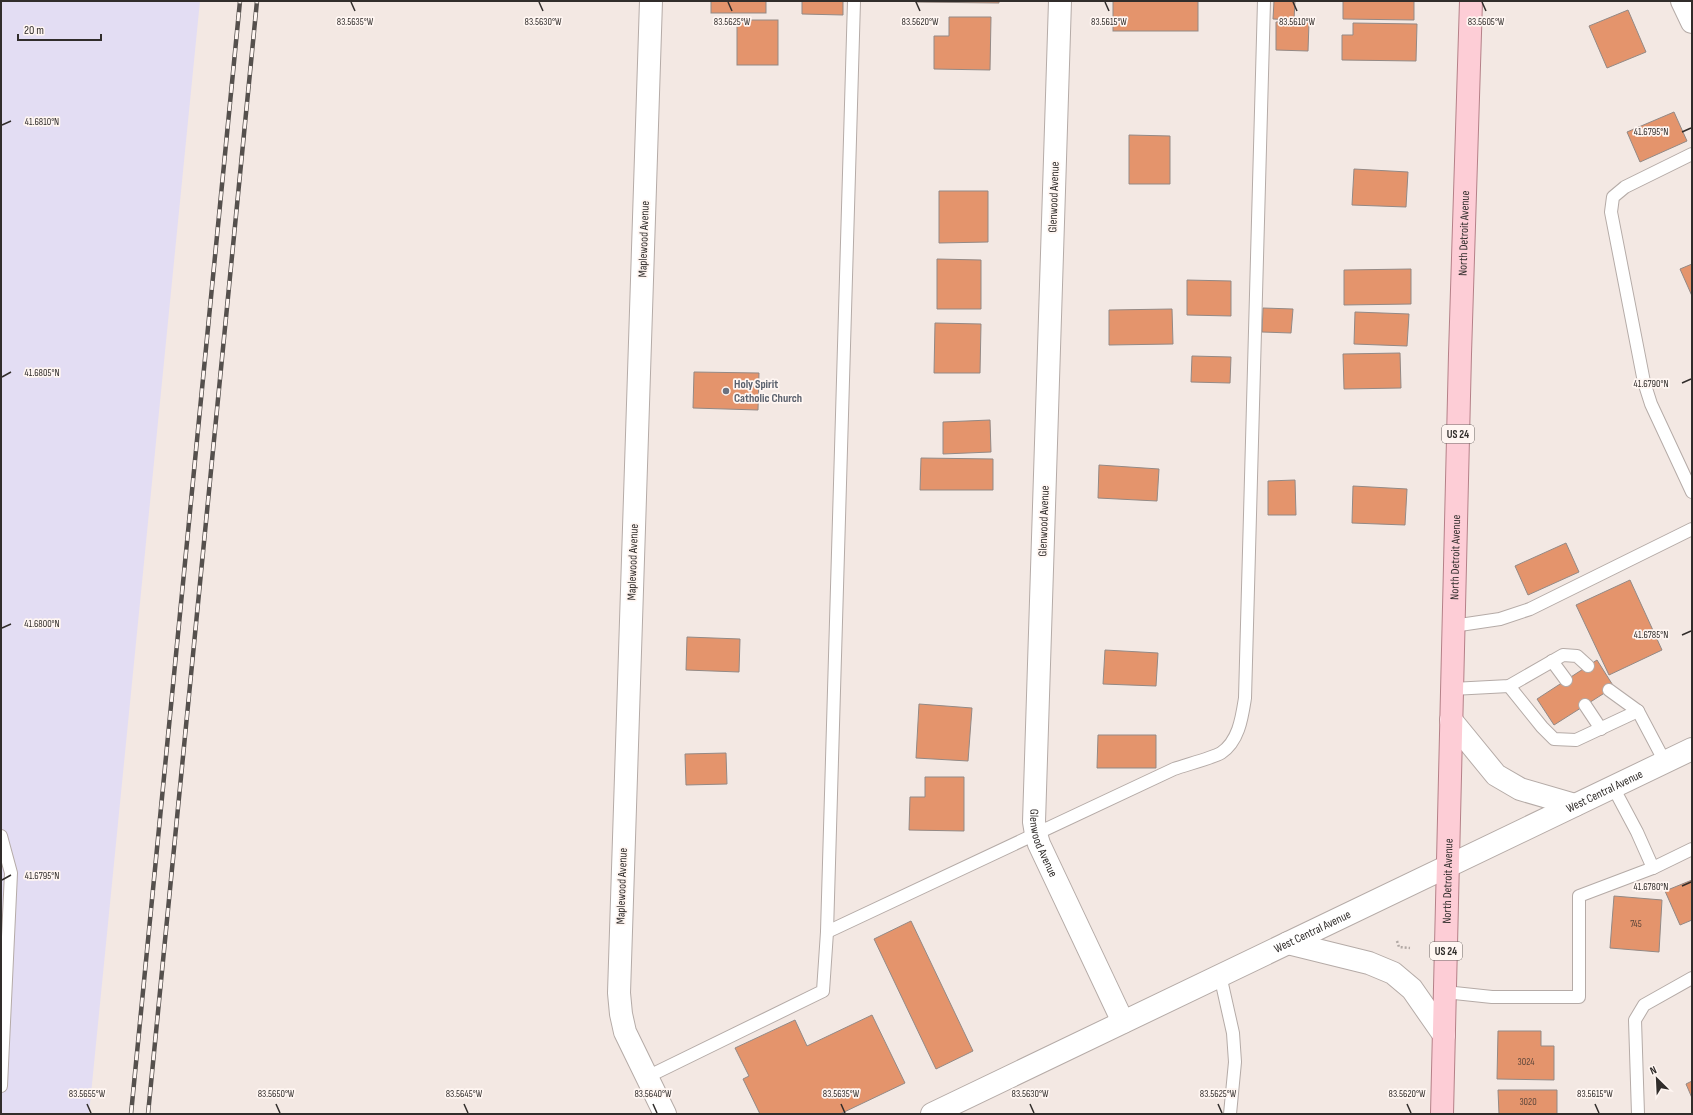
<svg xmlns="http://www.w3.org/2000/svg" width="1693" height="1115" viewBox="0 0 1693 1115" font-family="'Sofia Sans Condensed',sans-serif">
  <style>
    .industrial { fill: #e3ddf3 }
    .building { fill: #e4946c; stroke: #938985 }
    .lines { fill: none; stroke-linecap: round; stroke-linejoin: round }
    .lane-casing { stroke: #b5aba7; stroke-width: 14 }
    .street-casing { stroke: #b5aba7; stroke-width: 24 }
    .secondary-casing { stroke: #b5aba7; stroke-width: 24 }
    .primary-casing { stroke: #b58088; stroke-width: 24 }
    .path { stroke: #b1a8a4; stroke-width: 2.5; stroke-dasharray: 2 2; stroke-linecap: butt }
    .lane { stroke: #fff; stroke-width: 12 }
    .street { stroke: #fff; stroke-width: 22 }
    .secondary { stroke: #fff; stroke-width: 22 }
    .primary { stroke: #fdcdd6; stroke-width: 22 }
    .rail-casing { stroke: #55504d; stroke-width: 4.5 }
    .rail { stroke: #fff6f2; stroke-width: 3; stroke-dasharray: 9; stroke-linecap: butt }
    .ticks { fill: none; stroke: #312d2b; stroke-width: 1.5 }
    .worship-dot { fill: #6b7280; stroke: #fff6f2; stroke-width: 1.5 }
    .labels { text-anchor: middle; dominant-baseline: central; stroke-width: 3.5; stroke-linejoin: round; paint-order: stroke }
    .number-label { font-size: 10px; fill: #5e473b }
    .shield { fill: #fff6f2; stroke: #6f6967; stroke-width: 1 }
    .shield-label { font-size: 11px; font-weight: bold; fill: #312d2b }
    .street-label { font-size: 12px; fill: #312d2b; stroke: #fff6f2 }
    .worship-label { font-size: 12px; font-weight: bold; fill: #5b616d; stroke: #fff6f2; text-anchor: start }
    .ticks-label { font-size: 10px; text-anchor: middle; fill: #312d2b; stroke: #fff6f2; stroke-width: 3.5; stroke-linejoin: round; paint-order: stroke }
  </style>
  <rect width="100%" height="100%" fill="#f3e8e3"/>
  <polygon class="industrial" points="1,1 200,1 89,1114 1,1114"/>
  <g class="building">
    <rect x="711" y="1" width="55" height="12"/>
    <polygon points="802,1 843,1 843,15 802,14"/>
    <polygon points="915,1 999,1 999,3 915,2"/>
    <rect x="1113" y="1" width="85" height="30"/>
    <polygon points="1274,1 1295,1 1294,20 1273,19"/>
    <polygon points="1343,1 1414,1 1414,20 1343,19"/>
    <polygon points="1628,10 1646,52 1607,68 1589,26"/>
    <polygon points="949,17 991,17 990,70 934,69 934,36 949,36"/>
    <rect x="737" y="20" width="41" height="45"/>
    <polygon points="1276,22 1309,22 1308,51 1276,50"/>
    <polygon points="1353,23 1417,24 1416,61 1342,60 1342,35 1353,35"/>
    <polygon points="1674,112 1687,141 1640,162 1627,132"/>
    <polygon points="1129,135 1170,136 1170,184 1129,184"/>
    <polygon points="1354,169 1408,172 1406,207 1352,205"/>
    <polygon points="939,191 988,191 988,242 939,243"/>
    <polygon points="937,259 981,260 981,309 937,309"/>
    <polygon points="1692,264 1692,296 1680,269"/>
    <polygon points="1411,269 1411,304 1344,305 1344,270"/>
    <polygon points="1187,280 1231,281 1231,316 1187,315"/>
    <polygon points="1263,308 1293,309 1291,333 1262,332"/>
    <polygon points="1172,309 1173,344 1109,345 1109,310"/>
    <polygon points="1355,312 1409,314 1407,346 1354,344"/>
    <polygon points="935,323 981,324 980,373 934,373"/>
    <polygon points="1400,353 1401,388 1344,389 1343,354"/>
    <polygon points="1192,356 1231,357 1230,383 1191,382"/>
    <polygon points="694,372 759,373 758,410 693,408"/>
    <polygon points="990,420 991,452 943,454 943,422"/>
    <polygon points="921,458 993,459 993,490 920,490"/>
    <polygon points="1099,465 1159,469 1157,501 1098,498"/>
    <polygon points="1295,480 1296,515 1268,515 1268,481"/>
    <polygon points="1353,486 1407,489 1405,525 1352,523"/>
    <polygon points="1566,543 1579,572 1528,595 1515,566"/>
    <polygon points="1630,580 1662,650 1609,675 1576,605"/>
    <polygon points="687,637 740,639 739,672 686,670"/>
    <polygon points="1105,650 1158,653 1156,686 1103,684"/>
    <polygon points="1597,660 1614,687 1554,725 1537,699"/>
    <polygon points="919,704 972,708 968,761 916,758"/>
    <polygon points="1098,735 1156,735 1156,768 1097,768"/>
    <polygon points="726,753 727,784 686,785 685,754"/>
    <polygon points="925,777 964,777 964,831 909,830 910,797 925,797"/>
    <polygon points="1692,880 1692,920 1680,925 1665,891"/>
    <polygon points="1614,896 1662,900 1659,952 1610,948"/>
    <polygon points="911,921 973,1051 936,1069 874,939"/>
    <polygon points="872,1015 905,1083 840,1114 760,1114 743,1079 749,1076 735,1048 795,1020 807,1046"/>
    <polygon points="1498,1031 1541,1031 1541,1046 1554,1046 1554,1080 1497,1079"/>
    <polygon points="1692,1081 1692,1098 1686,1084"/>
    <polygon points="1498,1090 1557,1090 1557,1114 1499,1114"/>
  </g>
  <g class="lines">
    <g class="lane-casing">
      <g id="lane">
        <polyline points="1692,154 1625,187 1613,197 1611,212 1644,382 1651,404 1692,492"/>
        <polyline points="1453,626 1500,619 1530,609 1692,529"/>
        <polyline points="1552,661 1566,680"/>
        <polyline points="1509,686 1542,727 1554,739 1576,740 1638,711"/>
        <polyline points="1452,689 1509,686 1563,655 1577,656 1588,666"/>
        <polyline points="1609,690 1638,711 1665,762"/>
        <polyline points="1585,705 1601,729"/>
        <polyline points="1,836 11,873 1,1086"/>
        <polyline points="1653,868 1692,849"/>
        <path d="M827,932L1174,769C1185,765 1212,758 1221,753C1239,741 1242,717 1245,698L1264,1"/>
        <polyline points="1220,975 1233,1033 1235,1062 1230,1114"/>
        <polyline points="1445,992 1492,997 1579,997 1579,896 1653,868 1637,832 1613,787"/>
        <polyline points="647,1077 823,991 827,932 854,1"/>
        <polyline points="1638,1114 1635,1020 1644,1005 1692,978"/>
      </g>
    </g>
    <g class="street-casing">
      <g id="street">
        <polyline points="651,1 619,993 621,1014 625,1032 665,1114"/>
        <path id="s1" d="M1060,1L1034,822L1036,834L1039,844L1123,1022"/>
        <polyline points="1682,1 1692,22"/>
      </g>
    </g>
    <g class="secondary-casing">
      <g id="secondary">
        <polyline points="1451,720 1496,775 1520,789 1575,805"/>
        <polyline points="1288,943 1369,963 1393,973 1412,989 1444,1035"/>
        <path id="s2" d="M932,1114L1692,749"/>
      </g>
    </g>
    <g class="primary-casing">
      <g id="primary">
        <path id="s3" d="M1442,1114L1460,354L1471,1"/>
      </g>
    </g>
    <polyline class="path" points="1397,941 1399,947 1410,948"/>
    <use href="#lane" class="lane"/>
    <use href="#street" class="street"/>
    <use href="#secondary" class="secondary"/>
    <use href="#primary" class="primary"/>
    <g class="rail-casing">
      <g id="rail">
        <polyline points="131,1114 240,1"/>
        <polyline points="148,1114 257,1"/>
      </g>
    </g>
    <use href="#rail" class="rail"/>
  </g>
  <path class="ticks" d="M351,2L355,11M539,2L543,11M728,2L732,11M916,2L920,11M1105,2L1109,11M1293,2L1297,11M1482,2L1486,11M2,125L11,121M1682,132L1691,128M2,377L11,372M1682,383L1691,379M2,628L11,624M1682,635L1691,631M2,880L11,875M1682,886L1691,882M87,1104L91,1113M276,1104L280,1113M464,1104L468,1113M653,1104L657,1113M841,1104L845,1113M1030,1104L1034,1113M1218,1104L1222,1113M1407,1104L1411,1113M1595,1104L1599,1113"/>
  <circle class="worship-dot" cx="726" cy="391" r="4"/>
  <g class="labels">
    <g class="number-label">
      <text x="1636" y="924">745</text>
      <text x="1526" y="1062">3024</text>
      <text x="1528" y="1102">3020</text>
    </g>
    <g class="shield">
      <rect x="1442" y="425" width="32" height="18" rx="3"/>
      <rect x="1430" y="942" width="32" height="18" rx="3"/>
    </g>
    <g class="shield-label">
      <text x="1458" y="434">US 24</text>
      <text x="1446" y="951">US 24</text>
    </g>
    <g class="street-label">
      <text transform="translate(1054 197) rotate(-88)">Glenwood Avenue</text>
      <text stroke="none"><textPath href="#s3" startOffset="881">North Detroit Avenue</textPath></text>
      <text transform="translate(644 239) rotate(-88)">Maplewood Avenue</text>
      <text transform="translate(1044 521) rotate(-88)">Glenwood Avenue</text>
      <text stroke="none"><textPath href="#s3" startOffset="557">North Detroit Avenue</textPath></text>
      <text transform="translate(633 562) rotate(-88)">Maplewood Avenue</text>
      <text stroke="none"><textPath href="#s2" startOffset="746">West Central Avenue</textPath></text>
      <text stroke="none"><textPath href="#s1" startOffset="844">Glenwood Avenue</textPath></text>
      <text stroke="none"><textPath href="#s3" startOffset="233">North Detroit Avenue</textPath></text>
      <text transform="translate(622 886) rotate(-88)">Maplewood Avenue</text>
      <text stroke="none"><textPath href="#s2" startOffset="422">West Central Avenue</textPath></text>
    </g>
    <g class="worship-label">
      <text x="734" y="384">Holy Spirit<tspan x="734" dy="14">Catholic Church</tspan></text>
    </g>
  </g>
  <g class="ticks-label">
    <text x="355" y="25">83.5635°W</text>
    <text x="543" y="25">83.5630°W</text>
    <text x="732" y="25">83.5625°W</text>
    <text x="920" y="25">83.5620°W</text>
    <text x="1109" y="25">83.5615°W</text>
    <text x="1297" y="25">83.5610°W</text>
    <text x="1486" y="25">83.5605°W</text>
    <text x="42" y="125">41.6810°N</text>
    <text x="1651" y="135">41.6795°N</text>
    <text x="42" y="376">41.6805°N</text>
    <text x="1651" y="387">41.6790°N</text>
    <text x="42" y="627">41.6800°N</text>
    <text x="1651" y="638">41.6785°N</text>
    <text x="42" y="879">41.6795°N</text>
    <text x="1651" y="890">41.6780°N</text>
    <text x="87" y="1097">83.5655°W</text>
    <text x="276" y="1097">83.5650°W</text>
    <text x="464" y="1097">83.5645°W</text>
    <text x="653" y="1097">83.5640°W</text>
    <text x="841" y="1097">83.5635°W</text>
    <text x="1030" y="1097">83.5630°W</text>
    <text x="1218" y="1097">83.5625°W</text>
    <text x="1407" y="1097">83.5620°W</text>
    <text x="1595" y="1097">83.5615°W</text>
  </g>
  <rect width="1693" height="1115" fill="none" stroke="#312d2b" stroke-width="4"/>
  <g transform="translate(1657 1079) rotate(336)" stroke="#fff6f2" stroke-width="3" paint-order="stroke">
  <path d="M0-3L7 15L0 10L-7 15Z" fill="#312d2b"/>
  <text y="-6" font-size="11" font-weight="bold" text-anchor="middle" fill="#312d2b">N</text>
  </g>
  <path d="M18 34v6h83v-6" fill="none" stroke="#312d2b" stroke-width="2"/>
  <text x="24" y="34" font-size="12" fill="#312d2b" stroke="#fff6f2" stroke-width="3" paint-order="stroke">20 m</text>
</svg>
